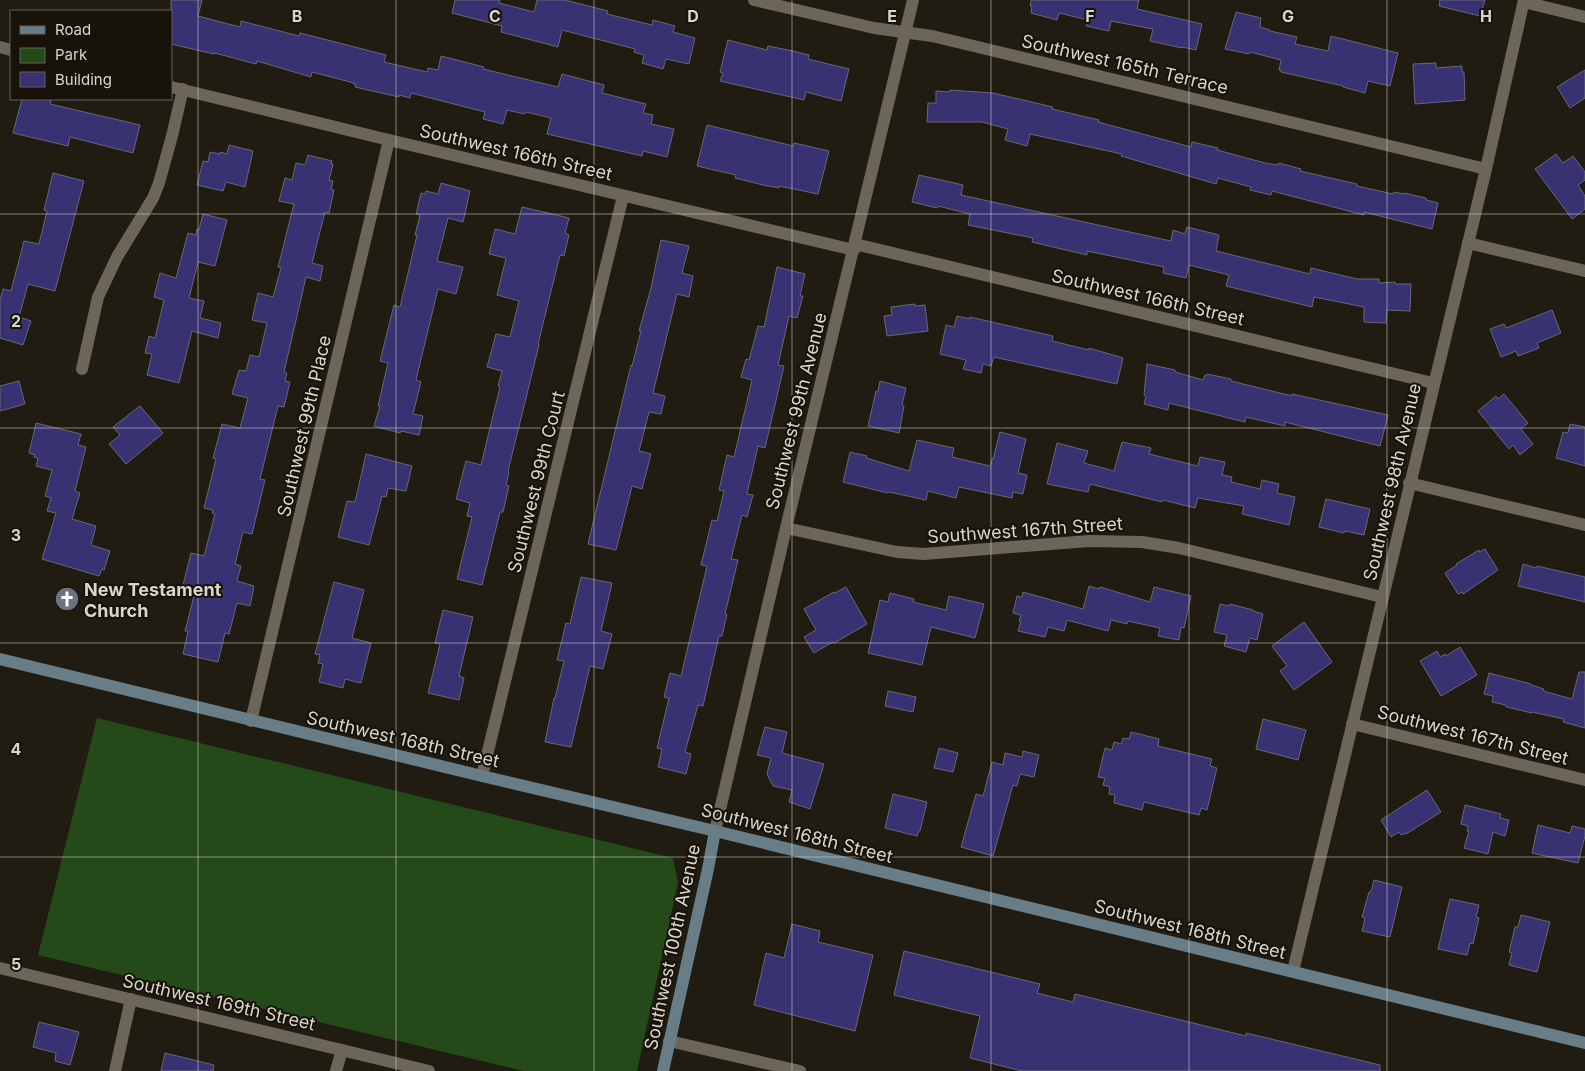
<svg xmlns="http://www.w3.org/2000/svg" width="1585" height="1071" viewBox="0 0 1585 1071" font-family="Inter,sans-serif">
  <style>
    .green { fill: #254a1a }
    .building { fill: #383273; stroke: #676874 }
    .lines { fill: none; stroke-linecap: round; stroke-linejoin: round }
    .street { stroke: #6b655a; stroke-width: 12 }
    .secondary { stroke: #677e89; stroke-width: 12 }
    .grid { fill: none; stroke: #d9d6cf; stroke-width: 1; stroke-opacity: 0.55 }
    .labels { text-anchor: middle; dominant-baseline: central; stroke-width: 4; stroke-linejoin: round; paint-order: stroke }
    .street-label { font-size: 18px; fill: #d9d6cf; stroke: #171309 }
    .poi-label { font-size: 18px; font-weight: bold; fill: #d9d6cf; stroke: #171309; text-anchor: start }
    .grid-label { font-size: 16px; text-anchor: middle; font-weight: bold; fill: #d9d6cf; stroke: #171309; stroke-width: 4; stroke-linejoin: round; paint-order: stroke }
  </style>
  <rect width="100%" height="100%" fill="#201c12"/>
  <polygon class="green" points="97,718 673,858 678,883 637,1071 524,1071 38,955"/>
  <g class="building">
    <polygon points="171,0 202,0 198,16 240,27 241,21 299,36 300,33 386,55 384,62 427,72 428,68 438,70 441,56 484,67 483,69 558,87 562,74 604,85 602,93 646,104 643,113 653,115 651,124 674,129 667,157 643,151 642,156 547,134 551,118 526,112 524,114 507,110 503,124 483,119 485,112 411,93 410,98 399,95 399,97 355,87 356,84 353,84 354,83 312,72 311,77 257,61 256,64 215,53 214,54 171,44"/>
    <polygon points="455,0 500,0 499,3 534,12 537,0 565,0 608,11 607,14 652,25 653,20 675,26 673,32 695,38 689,64 666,59 663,69 642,63 644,55 634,52 635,49 562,30 558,47 501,32 502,26 452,13"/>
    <polygon points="1031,0 1139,0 1137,9 1202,24 1196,50 1182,47 1182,48 1150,41 1153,29 1111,21 1109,31 1086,26 1088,20 1059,13 1057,20 1031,13 1032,6 1030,6"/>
    <polygon points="1440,0 1485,0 1480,16 1439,6"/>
    <polygon points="1236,12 1261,18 1260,27 1270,30 1270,31 1297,37 1295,44 1328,51 1331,36 1398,53 1390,86 1368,81 1365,93 1343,87 1343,86 1281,72 1281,70 1279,70 1281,60 1250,52 1249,54 1225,49"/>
    <polygon points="728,40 767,50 768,46 793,51 809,55 808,59 849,69 841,101 806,92 804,100 720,81 723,73 720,72"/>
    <polygon points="1436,63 1436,68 1462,66 1462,72 1464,72 1465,100 1415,104 1413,64"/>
    <polygon points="1585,70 1585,98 1570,108 1557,87"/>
    <polygon points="950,90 993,93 1053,107 1052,109 1099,120 1098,122 1191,147 1192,142 1218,148 1217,150 1265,163 1278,165 1279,163 1301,169 1300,171 1357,184 1357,186 1393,194 1394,192 1404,194 1404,193 1426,198 1426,200 1438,203 1432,229 1364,212 1364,215 1272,191 1271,195 1250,190 1251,187 1218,178 1216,184 1121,156 1122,154 1030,134 1027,146 1005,140 1008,129 982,122 927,122 928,103 936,103 936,91 950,92"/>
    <polygon points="22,99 52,99 50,104 140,125 133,153 70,137 68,146 13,133"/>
    <polygon points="707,125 793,146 794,143 829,151 818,194 779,186 779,188 763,185 735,178 736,175 697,166"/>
    <polygon points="229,145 253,151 245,187 226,182 223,191 197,185 203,161 208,162 210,152 220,154 220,152 227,154"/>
    <polygon points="1556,154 1563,163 1573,156 1585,172 1585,180 1578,185 1585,196 1585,209 1572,219 1535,169"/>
    <polygon points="308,155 332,161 331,164 333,164 329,180 333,181 331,190 334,190 329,213 325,212 312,263 323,266 320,281 306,277 284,372 287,373 285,381 290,382 284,407 278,406 260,479 265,480 252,534 243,532 235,564 241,566 237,581 254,586 250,606 237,603 229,634 225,633 218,662 183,654 188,631 185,631 195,592 182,589 191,553 204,556 215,514 212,513 213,510 204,508 216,459 213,458 222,424 240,428 248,398 232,394 239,370 246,371 250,355 259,357 267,323 252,320 258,293 273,297 281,268 278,267 294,204 279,201 285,178 292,180 296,163 305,165"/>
    <polygon points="53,173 84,181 55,291 28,284 19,317 31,321 23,345 0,338 0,300 3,289 11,291 24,241 39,244 47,211 44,210"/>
    <polygon points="919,175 963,185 961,195 1171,241 1173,230 1185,234 1187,227 1219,235 1216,251 1310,274 1311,268 1357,279 1379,279 1379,283 1395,282 1395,284 1411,284 1410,311 1387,310 1386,323 1364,322 1364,307 1314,297 1312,307 1226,286 1229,275 1189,265 1186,278 1163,273 1164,267 1087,251 1087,255 1032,242 1033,238 968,225 970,214 938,206 937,208 912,202"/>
    <polygon points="441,183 470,191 463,222 448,218 437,261 463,267 456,294 438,289 416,380 421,382 413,414 423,416 419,435 401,431 400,433 374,426 380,406 378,406 388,363 380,361 394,305 400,307 417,235 415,235 420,215 416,214 421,193 425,194 426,191 438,194"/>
    <polygon points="522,207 569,218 565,233 569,235 564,256 560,255 538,344 539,345 508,471 509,472 506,485 509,486 503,512 500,512 482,585 457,579 472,517 467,516 470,503 456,499 466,461 481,465 500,387 498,386 502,371 487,367 496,334 510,337 519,301 497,295 506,258 489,254 495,229 515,234"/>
    <polygon points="203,214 227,220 215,266 198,262 189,298 204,301 200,318 221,323 218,338 192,331 179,383 147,375 152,354 145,353 149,336 155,338 164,300 154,297 160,273 176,278 188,233 196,235 197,229 199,230"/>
    <polygon points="661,240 689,246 682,273 693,276 689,297 677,294 653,393 665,396 661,414 649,412 639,451 651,454 642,489 632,486 616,550 588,544 631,365 632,366 641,331 639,331 651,288"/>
    <polygon points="777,267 805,274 800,296 803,296 797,318 789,316 778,365 784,366 765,448 758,446 747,494 753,495 747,517 742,515 731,559 738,560 725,614 727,614 722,636 719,636 703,706 698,705 685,752 691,754 686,774 658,767 662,749 657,748 669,698 664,697 670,673 681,676 707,566 701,565 712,520 717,521 724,491 719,490 727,455 734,457 752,380 741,377 746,359 749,360 758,326 764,327"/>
    <polygon points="915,304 915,306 925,305 928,331 887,336 884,316 892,315 891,307"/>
    <polygon points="1552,310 1561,333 1537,343 1539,348 1518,356 1516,351 1501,357 1490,329 1504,324 1506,328"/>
    <polygon points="957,316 970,319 970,317 1053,336 1052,341 1089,350 1089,348 1123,358 1117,384 994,357 991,366 983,364 981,373 963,369 966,360 940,354 946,325 954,327"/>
    <polygon points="1147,364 1175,370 1175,372 1203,380 1205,375 1207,375 1207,374 1231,379 1231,381 1292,396 1292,394 1388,415 1380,446 1285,422 1285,426 1246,417 1245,422 1169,403 1168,410 1144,404 1146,396 1144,395"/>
    <polygon points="19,381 25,404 0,411 0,386"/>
    <polygon points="880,381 906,388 902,405 904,406 899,433 868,426 876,391 878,392"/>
    <polygon points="1504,394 1528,423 1521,429 1533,444 1520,455 1513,445 1509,449 1478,411 1496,396 1498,399"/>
    <polygon points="140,406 163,433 126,464 109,444 120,435 113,427"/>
    <polygon points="36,423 81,434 78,445 86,447 75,491 80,493 72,519 96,526 91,545 110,551 104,570 102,569 99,576 42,559 56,513 47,511 51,498 45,496 52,470 36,466 38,458 34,457 35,455 29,453"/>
    <polygon points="1570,424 1585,427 1585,466 1556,458 1563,432 1568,433"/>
    <polygon points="1000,432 1026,439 1018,473 1027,475 1023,494 1013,492 1012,498 959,487 956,498 928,491 926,500 889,492 888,493 843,482 850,452 867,456 866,458 909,471 917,440 954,448 952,457 990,466 992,459 993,459"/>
    <polygon points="1122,442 1151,448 1149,454 1198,466 1200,457 1225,462 1222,475 1232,477 1231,482 1260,489 1262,480 1279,484 1277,493 1295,497 1289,525 1242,514 1244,506 1198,498 1195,508 1163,500 1162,502 1090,484 1088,492 1047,484 1057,443 1088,451 1084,463 1114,471"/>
    <polygon points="366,454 412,466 406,491 388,488 386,497 382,496 369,545 338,537 347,501 355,502"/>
    <polygon points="1326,499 1370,509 1364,535 1345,531 1344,533 1319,527"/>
    <polygon points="1485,549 1498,570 1463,594 1462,592 1458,594 1445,573 1457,565 1456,564 1479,550 1480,552"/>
    <polygon points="1523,564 1536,568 1537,566 1585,577 1585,602 1518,586"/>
    <polygon points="581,577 612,583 601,631 612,634 603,669 590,666 571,747 545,742 554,698 555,698 564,661 557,660 566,623 570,624"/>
    <polygon points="334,582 364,590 352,638 371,643 361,683 345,679 343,688 319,682 323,664 318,663 320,655 315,654"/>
    <polygon points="1089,586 1099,589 1100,587 1150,602 1154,587 1191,596 1184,628 1181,627 1179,640 1158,636 1160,628 1128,621 1127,624 1111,620 1108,631 1067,620 1064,631 1048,627 1045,637 1018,631 1021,621 1019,621 1021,615 1013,613 1017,596 1022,597 1023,592 1083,609"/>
    <polygon points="846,587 867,624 834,643 833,642 814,653 804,637 816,630 804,609 834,592 835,593"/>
    <polygon points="890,593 914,599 913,602 946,610 949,596 984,604 975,638 931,627 922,665 868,653 880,600 888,602"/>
    <polygon points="1220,604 1229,606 1230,604 1253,610 1253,611 1263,614 1257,640 1250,638 1246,652 1224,646 1227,635 1214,632"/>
    <polygon points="443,610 473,617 459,676 464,678 459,700 428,693 440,644 435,643"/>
    <polygon points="1304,622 1332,662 1294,690 1280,671 1287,666 1272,646"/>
    <polygon points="1460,647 1477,675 1441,696 1420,661 1437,651 1440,657 1445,654 1446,656"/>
    <polygon points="1579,672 1585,672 1585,728 1563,722 1564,719 1532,712 1532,713 1506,707 1506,705 1492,702 1493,696 1484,694 1489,673 1531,684 1531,685 1544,689 1543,691 1572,699"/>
    <polygon points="888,691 916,697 913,712 885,706"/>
    <polygon points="1263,719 1306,730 1298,760 1256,749"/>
    <polygon points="765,727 787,732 782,753 824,764 810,809 789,802 792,790 773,786 767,774 771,758 757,755"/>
    <polygon points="1131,732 1159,739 1158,746 1212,759 1210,766 1217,768 1207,810 1201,808 1199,815 1144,802 1142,810 1114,803 1115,795 1109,794 1110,787 1103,785 1105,778 1098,777 1105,748 1112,750 1114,742 1121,744 1123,738 1129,739"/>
    <polygon points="939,748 958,753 953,772 934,768"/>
    <polygon points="1023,751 1039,755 1034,777 1020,774 1017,786 1013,785 993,856 961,847 976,794 983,796 992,762 1003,765 1005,753 1022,757"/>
    <polygon points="1427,790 1441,812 1406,834 1406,833 1401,835 1399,832 1391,837 1381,820"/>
    <polygon points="893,794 927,802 920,831 919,830 917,836 885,828"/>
    <polygon points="1465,805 1501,814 1500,818 1509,820 1505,836 1493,832 1488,854 1464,848 1469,831 1467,831 1468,826 1461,824"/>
    <polygon points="1538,825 1570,833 1572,826 1585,829 1585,836 1578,863 1532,853"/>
    <polygon points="1374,880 1402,887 1390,937 1362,931 1365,918 1362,917 1369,892 1371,892"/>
    <polygon points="1450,899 1479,905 1476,917 1479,918 1473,944 1470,943 1467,955 1438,949"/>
    <polygon points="1521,915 1550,922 1537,972 1509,965 1512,953 1509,952 1515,927 1518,927"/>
    <polygon points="792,924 820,931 818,942 873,955 855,1031 754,1005 766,953 784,958"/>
    <polygon points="904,951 1040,984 1037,993 1073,1002 1075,994 1246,1036 1246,1033 1380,1065 1380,1071 1022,1071 970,1058 980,1016 894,995"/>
    <polygon points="39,1022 79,1032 70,1065 55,1061 56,1053 33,1047"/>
    <polygon points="165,1053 214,1065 213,1071 161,1071"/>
  </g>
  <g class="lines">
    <g class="street">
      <polyline points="754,0 874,28 932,36 1486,169"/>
      <polyline points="1524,2 1585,17"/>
      <polyline points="0,47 11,50"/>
      <polyline points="171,87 389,140 854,250"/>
      <polyline points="1468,243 1585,271"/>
      <polyline points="855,244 1433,383"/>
      <polyline points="82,369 98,297 117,257 153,198 159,183 172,136 183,89"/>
      <polyline points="1409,483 1585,525"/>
      <polyline points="786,528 897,552 924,554 1089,541 1142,542 1179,548 1382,597"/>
      <polyline points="251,721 389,140"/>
      <polyline points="1352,724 1585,780"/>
      <polyline points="482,776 623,196"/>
      <polyline points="715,831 786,528 913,0"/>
      <polyline points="0,968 429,1071"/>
      <polyline points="1293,971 1486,169 1524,0"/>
      <polyline points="669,1041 800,1071"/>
      <polyline points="115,1071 131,999"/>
      <polyline points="336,1071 342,1050"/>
    </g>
    <g class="secondary">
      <polyline points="0,659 482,776 715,831 1585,1043"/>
      <polyline points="663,1071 708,869 715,831"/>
    </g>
  </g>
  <path class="grid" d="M198,0V1071M396,0V1071M594,0V1071M792,0V1071M991,0V1071M1189,0V1071M1387,0V1071M0,214H1585M0,428H1585M0,643H1585M0,857H1585"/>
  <defs>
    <g id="church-disc" transform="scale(1.25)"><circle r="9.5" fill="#6b7280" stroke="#171309"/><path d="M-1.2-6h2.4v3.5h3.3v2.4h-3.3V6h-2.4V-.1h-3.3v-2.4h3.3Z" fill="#fff"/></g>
  </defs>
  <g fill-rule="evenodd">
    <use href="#church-disc" x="67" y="599"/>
  </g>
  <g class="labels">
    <g class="street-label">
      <text transform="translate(1125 64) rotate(13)">Southwest 165th Terrace</text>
      <text transform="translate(516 152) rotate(13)">Southwest 166th Street</text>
      <text transform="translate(1148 297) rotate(13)">Southwest 166th Street</text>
      <text transform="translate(796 411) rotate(-76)">Southwest 99th Avenue</text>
      <text transform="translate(304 426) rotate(-77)">Southwest 99th Place</text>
      <text transform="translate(536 482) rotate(-76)">Southwest 99th Court</text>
      <text transform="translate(1392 482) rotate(-77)">Southwest 98th Avenue</text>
      <text transform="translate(1025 530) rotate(-4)">Southwest 167th Street</text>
      <text transform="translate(1473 735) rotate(14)">Southwest 167th Street</text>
      <text transform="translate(403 739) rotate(13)">Southwest 168th Street</text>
      <text transform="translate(797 833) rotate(14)">Southwest 168th Street</text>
      <text transform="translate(1190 929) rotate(14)">Southwest 168th Street</text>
      <text transform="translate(672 947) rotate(-78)">Southwest 100th Avenue</text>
      <text transform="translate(219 1002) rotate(13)">Southwest 169th Street</text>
    </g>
    <g class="poi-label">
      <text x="84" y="589">New Testament<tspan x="84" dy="21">Church</tspan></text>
    </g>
  </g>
  <g class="grid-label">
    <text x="297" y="22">B</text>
    <text x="495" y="22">C</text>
    <text x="693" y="22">D</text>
    <text x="892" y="22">E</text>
    <text x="1090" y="22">F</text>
    <text x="1288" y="22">G</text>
    <text x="1486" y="22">H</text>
    <text x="16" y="327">2</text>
    <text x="16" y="541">3</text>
    <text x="16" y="755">4</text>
    <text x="16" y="970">5</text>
  </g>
  <rect x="10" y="10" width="162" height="90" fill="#171309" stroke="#656158"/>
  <rect x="20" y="26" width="25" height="8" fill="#677e89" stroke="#656158"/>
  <text x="55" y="35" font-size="15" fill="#d9d6cf">Road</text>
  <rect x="20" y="48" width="25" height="15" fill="#254a1a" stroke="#656158"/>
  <text x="55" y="60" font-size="15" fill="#d9d6cf">Park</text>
  <rect x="20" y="72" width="25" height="15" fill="#383273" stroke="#656158"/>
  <text x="55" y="85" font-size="15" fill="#d9d6cf">Building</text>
</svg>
